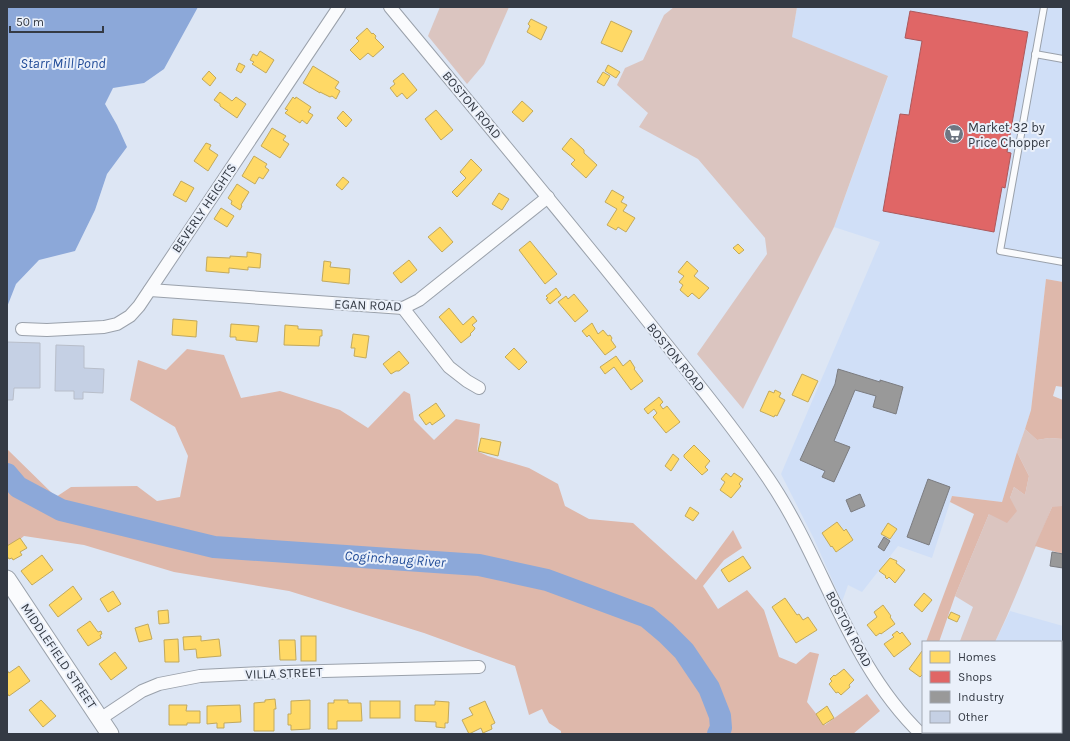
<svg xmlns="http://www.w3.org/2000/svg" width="1070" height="741" viewBox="0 0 1070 741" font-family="Karla,sans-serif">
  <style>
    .built { fill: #d0dff7 }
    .green { fill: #dbc5c0 }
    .forest { fill: #deb8ab }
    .water { fill: #8ca8d9 }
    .homes { fill: #ffd966; stroke: #c2a95c }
    .shops { fill: #e06666; stroke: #ac595c }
    .industry { fill: #999; stroke: #7b7c80 }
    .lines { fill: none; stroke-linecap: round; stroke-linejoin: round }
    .river { stroke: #8ca8d9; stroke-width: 22 }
    .building { fill: #c5d0e4; stroke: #b8beca }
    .lane-casing { stroke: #9aa1ab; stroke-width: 8 }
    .street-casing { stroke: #9aa1ab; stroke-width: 14 }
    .secondary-casing { stroke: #9aa1ab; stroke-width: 19 }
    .lane { stroke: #fafbfd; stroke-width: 6 }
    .street { stroke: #fafbfd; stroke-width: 12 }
    .secondary { stroke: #fafbfd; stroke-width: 17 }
    .labels { text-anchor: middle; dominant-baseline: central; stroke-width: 4; stroke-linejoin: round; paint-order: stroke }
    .street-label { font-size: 13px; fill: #343a44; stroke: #eaf0fa }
    .poi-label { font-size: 13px; fill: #343a44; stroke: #eaf0fa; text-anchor: start }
    .water-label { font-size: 14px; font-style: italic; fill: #1f4a97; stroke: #eaf0fa }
  </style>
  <rect width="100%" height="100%" fill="#dde6f4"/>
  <g class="built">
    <polygon points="797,7 1063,7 1063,282 1046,279 1031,410 1002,502 952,496 932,558 898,546 862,592 848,585 842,602 814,539 781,474 880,242 834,227 888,77 792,37"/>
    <polygon points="1010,611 1063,626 1063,734 1053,734 1049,732 1061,732 1061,642 995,642"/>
  </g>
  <g class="green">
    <polygon points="440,7 509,7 484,64 467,84 428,36"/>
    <polygon points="674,7 797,7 792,37 888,76 834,227 743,409 697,354 767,254 765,238 698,159 639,127 648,113 617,85 625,68 643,60 664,15"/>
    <path d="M1025,429L1037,440L1049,438L1063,439V507H1052C1033,552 1016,598 995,642L960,641L973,607L955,596L989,514L1010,498L1014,487L1025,495L1029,476L1017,452Z"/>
    <polygon points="948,732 1050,732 1054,734 947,734"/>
  </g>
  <g class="forest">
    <polygon points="1046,279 1063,282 1063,387 1056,386 1053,396 1063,400 1063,439 1049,438 1037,440 1025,429 1031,410"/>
    <polygon points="187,349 224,355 241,398 280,391 340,410 368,428 404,391 410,394 414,420 434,440 456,419 480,424 477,451 488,456 529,468 558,484 565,506 589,519 633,523 696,580 733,530 742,548 724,560 703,586 718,609 747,590 764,610 779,657 796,664 810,652 819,654 807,702 825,725 867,694 880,711 853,734 561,734 561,731 549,723 542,709 529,715 515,666 424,633 289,591 174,572 84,545 24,536 7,550 7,449 56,497 71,487 137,486 157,501 180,497 188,456 175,427 130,400 138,360 166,370"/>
    <polygon points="1017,452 1029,476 1025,495 1014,487 1010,498 1017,511 1007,523 989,514 955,596 939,642 926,642 974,514 950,502 952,496 1002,502"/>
    <polygon points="1063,506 1063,554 1035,546 1052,507"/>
  </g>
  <polygon class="water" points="7,7 198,7 164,69 144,83 113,88 105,104 117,125 127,147 107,174 95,210 75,251 39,260 16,284 7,307"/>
  <g class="homes">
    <polygon points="531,19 547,27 541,40 527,32 530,26 528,24"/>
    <polygon points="611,21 632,31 622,52 601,43"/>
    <polygon points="367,28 372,34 373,33 376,36 375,38 384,47 373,57 368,53 360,60 350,50 359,41 356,38"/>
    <polygon points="260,51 274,60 266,73 252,64 254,62 250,60 253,54 257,56"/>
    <polygon points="239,63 245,66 241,73 236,70"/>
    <polygon points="608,65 620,72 616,78 605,71"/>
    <polygon points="313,66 339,82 335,88 340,91 336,99 332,96 330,97 320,92 320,93 303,83"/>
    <polygon points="209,71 216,78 210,86 202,79"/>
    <polygon points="603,72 610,76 604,86 597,82"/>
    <polygon points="403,73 417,90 407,99 402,93 397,97 390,88 395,84 393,81"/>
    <polygon points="220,92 232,101 236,97 246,104 237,118 220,106 220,104 214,100"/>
    <polygon points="293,97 295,99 296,97 311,107 308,112 313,115 307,124 302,120 300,123 285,113 288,110 285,109"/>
    <polygon points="522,101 533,111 523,122 512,112"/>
    <polygon points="436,110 453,130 441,140 425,119"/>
    <polygon points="343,111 352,120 346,127 337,118"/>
    <polygon points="272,128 286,136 283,140 289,144 280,158 261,146"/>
    <polygon points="571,138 584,150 584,153 597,165 586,178 571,164 575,160 562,149"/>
    <polygon points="206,143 211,145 209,149 218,155 208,171 194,161"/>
    <polygon points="254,156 267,164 265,167 269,170 263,179 259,177 255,184 242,176"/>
    <polygon points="471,159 482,170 457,197 452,192 466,178 460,172"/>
    <polygon points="343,177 349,182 342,190 336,185"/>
    <polygon points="181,181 194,188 186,202 173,195"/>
    <polygon points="237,184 249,192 241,205 242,206 240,210 231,204 232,201 228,198"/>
    <polygon points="612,190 624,197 621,202 627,205 623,211 635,218 626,232 618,227 616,230 607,225 617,209 605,202"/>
    <polygon points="499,193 509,199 502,210 492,204"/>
    <polygon points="221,208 234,216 227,227 214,219"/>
    <polygon points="440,227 453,242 442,252 428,237"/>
    <polygon points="530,241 557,274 545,284 519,250"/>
    <polygon points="738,244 744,250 739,254 733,248"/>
    <polygon points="247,252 261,254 260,268 248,267 248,270 229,268 229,273 206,271 207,257 230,258 230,256 247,257"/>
    <polygon points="409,260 417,270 401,283 393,273"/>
    <polygon points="324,261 331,262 330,267 350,269 349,284 322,281"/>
    <polygon points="687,261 698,271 694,276 709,288 699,299 692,293 688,297 680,290 683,285 679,282 684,276 678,272"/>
    <polygon points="556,288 561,295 550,304 546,299 548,298 546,296"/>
    <polygon points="574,294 588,311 575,322 558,302 566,296 568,299"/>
    <polygon points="449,308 463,325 473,316 477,321 472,325 475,328 474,330 470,334 471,335 461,343 439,317"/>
    <polygon points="173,319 197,321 196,337 172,335"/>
    <polygon points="592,323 598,334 603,330 608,336 610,335 612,338 611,340 616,347 605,355 589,335 587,337 582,331"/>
    <polygon points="231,324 259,326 257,342 236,340 236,337 230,337"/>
    <polygon points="285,325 298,326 298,329 322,330 322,336 320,336 319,346 284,345"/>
    <polygon points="353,334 369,336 366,358 354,356 355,348 351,348"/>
    <polygon points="514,348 527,362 519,370 505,357"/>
    <polygon points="399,351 409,363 399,371 396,371 391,374 383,364"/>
    <polygon points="616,356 623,366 630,360 635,368 634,369 643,381 631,390 614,367 605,374 600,367"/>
    <polygon points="802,374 818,381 808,402 792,395"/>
    <polygon points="775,390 781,393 779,397 785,400 777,416 775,415 774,417 760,411 769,391 774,393"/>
    <polygon points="659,397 663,402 660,405 663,409 667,406 680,422 666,433 653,417 657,413 654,409 648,414 644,409"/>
    <polygon points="436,403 445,416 432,425 430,422 426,425 419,415"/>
    <polygon points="481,438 501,442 498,456 478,451"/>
    <polygon points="694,445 710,461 705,467 708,470 702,475 684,457 684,455"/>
    <polygon points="673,454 679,459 671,471 665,466"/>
    <polygon points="726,473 731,477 734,473 743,479 739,484 741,486 731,498 720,490 725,482 721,479"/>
    <polygon points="690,507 699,513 693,521 685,516"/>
    <polygon points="837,522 844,531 846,529 853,540 836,552 832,546 831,547 822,533"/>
    <polygon points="888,523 897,529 890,539 881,534"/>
    <polygon points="20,538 27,548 20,552 22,555 13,560 12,558 9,559 7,556 7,546"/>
    <polygon points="42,555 53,570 32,585 21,571"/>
    <polygon points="743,556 751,568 729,582 728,581 721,570"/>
    <polygon points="890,558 897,561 896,563 905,570 895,583 889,577 887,579 885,577 886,576 879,571"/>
    <polygon points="73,586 82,599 58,617 49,605"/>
    <polygon points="113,591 121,604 108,612 100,599"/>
    <polygon points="924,593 932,600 922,612 914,605"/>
    <polygon points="785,598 797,615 799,614 803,620 808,617 817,630 796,643 772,607"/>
    <polygon points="883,605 891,616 890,617 895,624 881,634 880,633 876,636 867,625 877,617 874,612"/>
    <polygon points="168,610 169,623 159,624 158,611"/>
    <polygon points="951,612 960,616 957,622 948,618"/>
    <polygon points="90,621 98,632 101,631 102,634 100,635 101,638 88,646 77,630"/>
    <polygon points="148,624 152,639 139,642 135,628"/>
    <polygon points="897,631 900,634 902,632 911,644 894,657 884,644 894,637 892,635"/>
    <polygon points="201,636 201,641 219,639 221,656 197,658 196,649 184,650 183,637"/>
    <rect x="301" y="636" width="15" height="25"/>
    <polygon points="178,639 179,662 165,662 164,640"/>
    <polygon points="279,640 295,640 296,660 280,660"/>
    <polygon points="922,651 923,652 923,674 920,677 909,669"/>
    <polygon points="115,652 127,668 111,680 99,664"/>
    <polygon points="19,666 30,681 9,696 7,693 7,670 9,673"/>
    <polygon points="844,669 854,680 849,685 850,687 841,695 838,692 836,693 829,684 832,681 830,679 834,675 835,676"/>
    <polygon points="275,699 276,709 274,709 274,731 254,731 254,703 265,702 265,700"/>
    <polygon points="41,700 56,716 43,727 29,710"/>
    <polygon points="310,700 310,729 291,730 291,725 288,725 288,714 291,714 291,701"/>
    <polygon points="334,700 348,700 348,703 361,703 362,721 337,721 337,729 328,729 328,703 334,703"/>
    <rect x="370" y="701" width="30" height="17"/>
    <polygon points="435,701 449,702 448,723 445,723 445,728 436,727 436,722 415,721 415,705 435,705"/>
    <polygon points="485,701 495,723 491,725 492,729 483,733 481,728 469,734 462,720 473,715 469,708"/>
    <polygon points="169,705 187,705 186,711 200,711 200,723 187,723 187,725 169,725"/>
    <polygon points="240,705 241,722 224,723 224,728 217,728 217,723 207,724 207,706"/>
    <polygon points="827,706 834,718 823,725 816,714"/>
  </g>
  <g class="shops">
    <polygon points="910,11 1028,32 1007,152 1011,153 1005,188 1002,187 994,232 883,211 900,114 909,115 922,41 905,38"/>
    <polygon points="1061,682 1063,683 1063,708 1061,707"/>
  </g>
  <g class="industry">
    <polygon points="838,369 880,382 880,380 903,387 896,414 873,407 876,396 855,390 834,441 850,447 834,482 822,477 825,471 800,460 835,384"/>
    <polygon points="928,479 950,487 929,545 907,537"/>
    <polygon points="860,494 865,506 851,512 846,500"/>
    <polygon points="884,537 890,541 884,551 878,547"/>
    <polygon points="1052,552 1063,554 1063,568 1050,566"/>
  </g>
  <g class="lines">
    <polyline class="river" points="7,474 18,487 61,510 214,547 479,565 547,580 647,617 666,633 684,651 709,688 720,716 721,728 718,734"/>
  </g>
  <g class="building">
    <polygon points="7,342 40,343 40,388 14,388 13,400 7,400"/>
    <polygon points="56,345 84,346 84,368 104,369 103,393 83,392 83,399 74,399 74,391 55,391"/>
  </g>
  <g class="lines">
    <g class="lane-casing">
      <g id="lane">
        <polyline points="1044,7 1000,251 1063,262"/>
        <polyline points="1035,54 1063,59"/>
      </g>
    </g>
    <g class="street-casing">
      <g id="street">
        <path d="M390,7C472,106 555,205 635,305C680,362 727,418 768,478C824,560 848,664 921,734"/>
        <polyline points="150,290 403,308 419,300 548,197"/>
        <polyline points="403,308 449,367 467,381 479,388"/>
        <polyline points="22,329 47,330 104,327 117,324 130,316 139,306 339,7"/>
        <polyline points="100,719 142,691 159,684 200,676 285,672 479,667"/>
      </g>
    </g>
    <g class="secondary-casing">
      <polyline id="secondary" points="7,579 110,734"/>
    </g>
    <use href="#lane" class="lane"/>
    <use href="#street" class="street"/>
    <use href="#secondary" class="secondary"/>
  </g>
  <defs>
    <g id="supermarket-disc" transform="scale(1)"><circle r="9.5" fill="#6f7682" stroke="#eaf0fa"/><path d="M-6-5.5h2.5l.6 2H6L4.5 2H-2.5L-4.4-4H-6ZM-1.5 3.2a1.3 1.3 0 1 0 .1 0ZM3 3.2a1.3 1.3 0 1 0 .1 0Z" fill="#fff"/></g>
  </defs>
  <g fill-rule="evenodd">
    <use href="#supermarket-disc" x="954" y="134"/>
  </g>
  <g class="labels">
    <g class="street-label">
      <text transform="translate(472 105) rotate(50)">BOSTON ROAD</text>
      <text transform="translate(204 208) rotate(-56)">BEVERLY HEIGHTS</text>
      <text transform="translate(368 305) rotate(2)">EGAN ROAD</text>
      <text transform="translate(676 357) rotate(51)">BOSTON ROAD</text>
      <text transform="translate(849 629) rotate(62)">BOSTON ROAD</text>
      <text transform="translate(59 656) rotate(56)">MIDDLEFIELD STREET</text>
      <text transform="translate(284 673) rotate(-2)">VILLA STREET</text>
    </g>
    <g class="poi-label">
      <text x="968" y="127">Market 32 by<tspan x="968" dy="15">Price Chopper</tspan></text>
    </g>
    <g class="water-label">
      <text x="63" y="63">Starr Mill Pond</text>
      <text transform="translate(395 559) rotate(4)">Coginchaug River</text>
    </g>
  </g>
  <rect width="1070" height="741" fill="none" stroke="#343a44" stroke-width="16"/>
  <rect x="922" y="641" width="140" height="92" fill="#eaf0fa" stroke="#a1a7b1"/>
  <rect x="930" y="651" width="20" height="12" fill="#ffd966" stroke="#a1a7b1"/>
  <text x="958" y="661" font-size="12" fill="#343a44">Homes</text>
  <rect x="930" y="671" width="20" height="12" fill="#e06666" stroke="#a1a7b1"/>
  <text x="958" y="681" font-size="12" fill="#343a44">Shops</text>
  <rect x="930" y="691" width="20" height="12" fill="#999999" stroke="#a1a7b1"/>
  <text x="958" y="701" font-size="12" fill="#343a44">Industry</text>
  <rect x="930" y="711" width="20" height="12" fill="#c5d0e4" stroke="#a1a7b1"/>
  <text x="958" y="721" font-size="12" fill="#343a44">Other</text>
  <path d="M10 26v6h93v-6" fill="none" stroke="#343a44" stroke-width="2"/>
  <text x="16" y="26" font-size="12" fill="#343a44" stroke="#eaf0fa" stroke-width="3" paint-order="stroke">50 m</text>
</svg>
